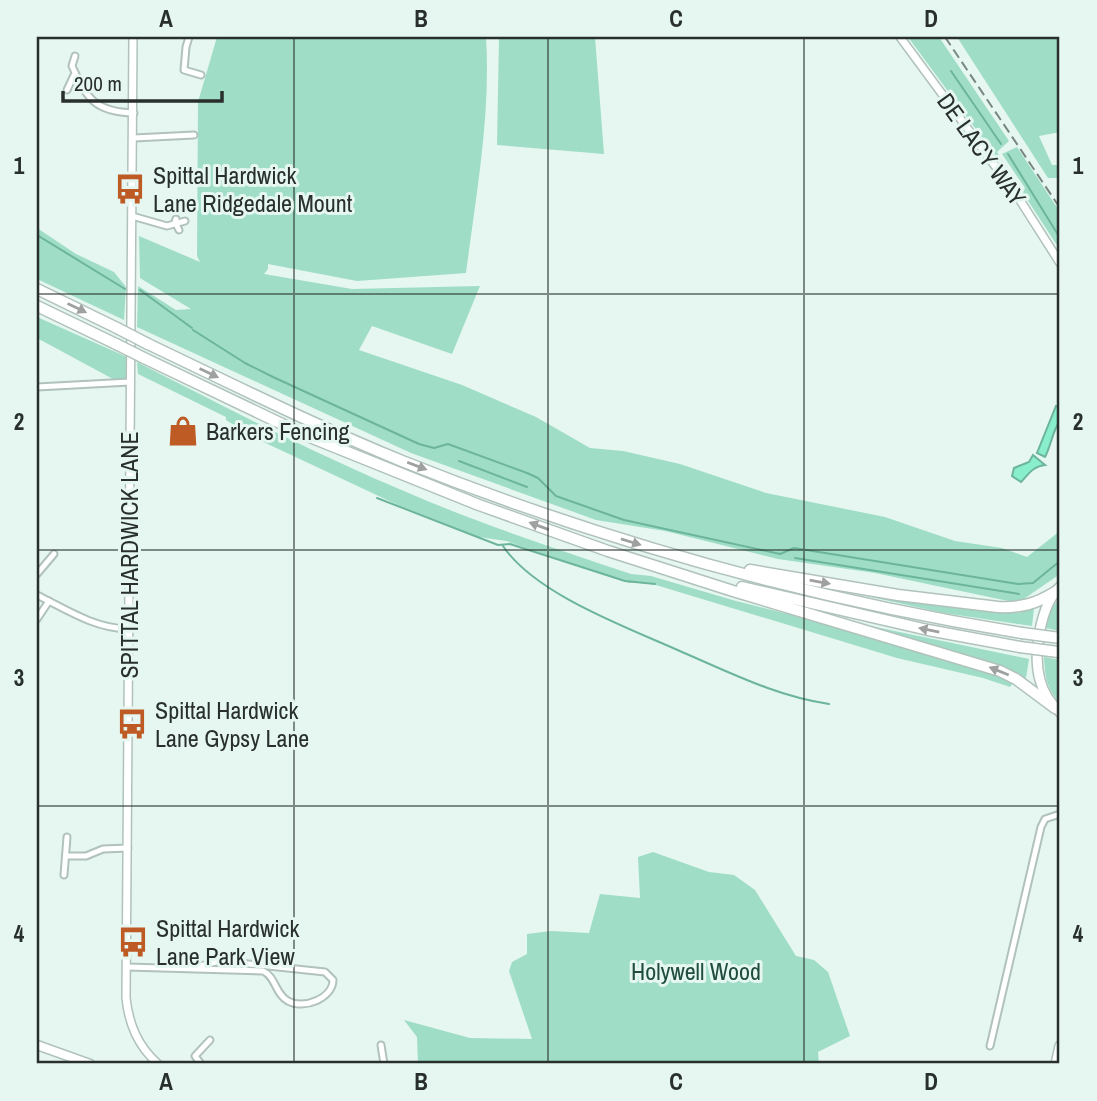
<svg xmlns="http://www.w3.org/2000/svg" width="1097" height="1101" viewBox="0 0 1097 1101" font-family="'Archivo Narrow',sans-serif">
  <style>
    .green { fill: #9fddc6 }
    .water { fill: #89eecc; stroke: #6cb59c; stroke-width: 2 }
    .lines { fill: none; stroke-linecap: round; stroke-linejoin: round }
    .stream { stroke: #6cb59c; stroke-width: 2 }
    .minor-casing { stroke: #b0c2bb; stroke-width: 9 }
    .tertiary-casing { stroke: #b0c2bb; stroke-width: 10 }
    .secondary-casing { stroke: #b0c2bb; stroke-width: 11 }
    .primary-casing { stroke: #b0c2bb; stroke-width: 12 }
    .motorway-casing { stroke: #b0c2bb; stroke-width: 13 }
    .minor { stroke: #fff; stroke-width: 5 }
    .tertiary { stroke: #fff; stroke-width: 7 }
    .secondary { stroke: #fff; stroke-width: 8 }
    .primary { stroke: #fff; stroke-width: 9 }
    .motorway { stroke: #fff; stroke-width: 10 }
    .rail { stroke: #7a8681; stroke-width: 2; stroke-dasharray: 10 5; stroke-linecap: butt }
    .motorway-bridge-casing { stroke: #b0c2bb; stroke-width: 13; stroke-linecap: butt }
    .motorway-bridge { stroke: #fff; stroke-width: 10 }
    .oneway { fill: #9ea1a0 }
    .grid { fill: none; stroke: #282f2c; stroke-width: 2; stroke-opacity: 0.55 }
    .labels { text-anchor: middle; dominant-baseline: central; stroke-width: 6; stroke-linejoin: round; paint-order: stroke }
    .street-label { font-size: 24px; fill: #282f2c; stroke: #e5f7f0 }
    .poi-label { font-size: 24px; fill: #282f2c; stroke: #e5f7f0; text-anchor: start }
    .park-label { font-size: 24px; fill: #214d3f; stroke: #e5f7f0 }
    .neatline { fill: none; stroke: #282f2c; stroke-width: 2.5 }
    .grid-label { font-size: 23px; text-anchor: middle; font-weight: bold; fill: #282f2c }
  </style>
  <rect width="100%" height="100%" fill="#e5f7f0"/>
  <g class="green">
    <path d="M217,37H486C491,115 476,195 466,273L357,281L268,264V269L264,274L352,289L480,286L452,354L372,326L359,350L462,385L536,417L590,448L623,451L680,464L766,493L885,517L955,541L1002,548L1027,557L1060,531V574L1018,603L875,573L778,559L665,531L596,520L411,453L137,327L138,286L176,310L191,309L140,278L139,236L200,262L197,256L198,102Z"/>
    <polygon points="497,37 595,37 604,154 497,145 499,37"/>
    <polygon points="908,37 939,37 1009,141 997,152 1020,189"/>
    <polygon points="957,37 1060,37 1060,132 1039,136 1052,165 1060,165 1060,178 1048,178"/>
    <polygon points="1017,147 1060,212 1060,250 1023,193 1025,188 1002,154"/>
    <polygon points="37,228 76,254 114,272 126,287 124,320 37,279"/>
    <polygon points="37,317 127,357 128,380 113,379 37,338"/>
    <path d="M137,362C227,408 317,455 411,494C483,525 557,549 631,574L651,576L736,601L824,623L987,672L1013,683L1010,687L983,678L897,658L646,582L629,583L506,541L479,537L400,506L257,439L226,420V417L138,374Z"/>
    <polygon points="807,583 928,603 1018,613 1034,608 1032,626 944,613"/>
    <polygon points="1060,597 1060,631 1046,628 1051,609"/>
    <polygon points="847,621 1029,659 1026,678 983,660"/>
    <path d="M1044,657L1060,660V703C1046,688 1045,676 1044,657Z"/>
    <polygon points="653,852 709,872 734,875 755,890 796,956 814,960 828,972 850,1036 818,1052 819,1064 418,1064 417,1037 404,1020 470,1038 532,1039 509,971 512,962 527,954 527,934 551,931 589,933 600,894 640,898 638,857"/>
  </g>
  <g class="water">
    <path d="M1056,406L1060,407V421C1053,429 1051,446 1045,457L1037,453Z"/>
    <path d="M1033,455L1045,465C1033,466 1028,475 1021,482L1012,476L1014,468L1029,462Z"/>
  </g>
  <g class="lines">
    <g class="stream">
      <polyline points="951,71 1001,144"/>
      <polyline points="1008,154 1060,238"/>
      <polyline points="37,235 125,289"/>
      <polyline points="140,290 192,328"/>
      <polyline points="193,330 245,363 273,377 419,444 434,448 448,444 527,473 538,478 556,496 624,520 780,554 794,548 1018,584 1033,583 1060,561"/>
      <polyline points="459,461 527,487"/>
      <polyline points="377,498 498,545 510,544 625,581 655,584"/>
      <path d="M503,546C536,595 629,628 682,652C731,673 776,696 829,704"/>
      <polyline points="795,558 1019,594"/>
    </g>
    <g class="minor-casing">
      <g id="minor">
        <polyline points="189,37 186,47 184,70 201,75"/>
        <path d="M75,56L72,66C87,99 95,112 134,113"/>
        <polyline points="67,90 75,73"/>
        <polyline points="134,138 194,135"/>
        <polyline points="132,216 167,226 185,221"/>
        <polyline points="176,219 175,222 179,230"/>
        <polyline points="37,387 130,382"/>
        <polyline points="37,574 54,554"/>
        <path d="M37,595C67,610 94,628 128,629"/>
        <polyline points="37,619 49,601"/>
        <polyline points="66,856 86,856 103,849 128,848"/>
        <polyline points="64,875 67,837"/>
        <path d="M127,967L263,971C276,977 275,994 288,1001C304,1010 333,998 333,980L325,972L220,961L192,968"/>
        <polyline points="381,1045 384,1064"/>
        <polyline points="990,1046 1041,827 1045,819 1060,814"/>
        <polyline points="201,1064 195,1056 210,1040"/>
      </g>
    </g>
    <g class="tertiary-casing">
      <g id="tertiary">
        <path d="M133,37L126,998C129,1025 138,1046 158,1064"/>
        <polyline points="900,37 1018,197 1060,263"/>
      </g>
    </g>
    <g class="secondary-casing">
      <polyline id="secondary" points="37,1045 90,1064"/>
    </g>
    <g class="primary-casing">
      <g id="primary">
        <path d="M1060,587C1040,605 1033,655 1040,680C1043,692 1051,704 1060,712"/>
        <polyline points="1056,1064 1060,1046"/>
      </g>
    </g>
    <g class="motorway-casing">
      <g id="motorway">
        <polyline points="37,289 117,328"/>
        <polyline points="37,306 116,344"/>
        <path d="M148,344C232,384 316,426 402,461C602,541 810,599 1022,633"/>
        <polyline points="144,358 305,435 479,505 608,551 733,591 1000,671 1016,679 1055,708"/>
        <path d="M750,570L898,595L998,607C1020,608 1036,604 1055,592"/>
        <polyline points="742,587 928,630 1020,647"/>
      </g>
    </g>
    <use href="#minor" class="minor"/>
    <use href="#tertiary" class="tertiary"/>
    <use href="#secondary" class="secondary"/>
    <use href="#primary" class="primary"/>
    <use href="#motorway" class="motorway"/>
    <polyline class="rail" points="945,37 1060,208"/>
    <g class="motorway-bridge-casing">
      <g id="motorway-bridge">
        <polyline points="117,328 148,344"/>
        <polyline points="116,344 144,358"/>
        <polyline points="1022,633 1060,638"/>
        <polyline points="1020,647 1058,652"/>
      </g>
    </g>
    <use href="#motorway-bridge" class="motorway-bridge"/>
  </g>
  <defs><path id="oneway-solid" d="M-6-.8H1V-3.2L6.5 0L1 3.2V.8H-6Z" transform="scale(1.75)"/></defs>
  <g class="oneway">
    <use href="#oneway-solid" transform="translate(77 308) rotate(26)"/>
    <use href="#oneway-solid" transform="translate(209 373) rotate(26)"/>
    <use href="#oneway-solid" transform="translate(417 466) rotate(21)"/>
    <use href="#oneway-solid" transform="translate(539 526) rotate(-160)"/>
    <use href="#oneway-solid" transform="translate(631 542) rotate(17)"/>
    <use href="#oneway-solid" transform="translate(820 582) rotate(10)"/>
    <use href="#oneway-solid" transform="translate(929 630) rotate(-169)"/>
    <use href="#oneway-solid" transform="translate(999 671) rotate(-158)"/>
  </g>
  <path class="grid" d="M294,37V1064M548,37V1064M804,37V1064M37,294H1060M37,550H1060M37,806H1060"/>
  <defs>
    <g id="bus-bare" transform="scale(2.415)"><path d="M-5-6H5V4H4V6H2V4H-2V6H-4V4H-5ZM-3.5-4V0h7V-4ZM-3.5 1.2v1.5H-2V1.2ZM2 1.2v1.5H3.5V1.2Z" fill="#be5a23" stroke="#e5f7f0" stroke-width="2.5" paint-order="stroke"/></g>
    <g id="shop-bare" transform="scale(2.415)"><path d="M-5-2.5h2.3a2.7 3.5 0 0 1 5.4 0H5L5.5 6h-11ZM-1.5-2.5h3a1.5 2.3 0 0 0-3 0Z" fill="#be5a23" stroke="#e5f7f0" stroke-width="2.5" paint-order="stroke"/></g>
  </defs>
  <g fill-rule="evenodd">
    <use href="#bus-bare" x="130" y="189"/>
    <use href="#shop-bare" x="183" y="431"/>
    <use href="#bus-bare" x="132" y="724"/>
    <use href="#bus-bare" x="133" y="942"/>
  </g>
  <g class="labels">
    <g class="street-label">
      <text transform="translate(982 149) rotate(54)">DE LACY WAY</text>
      <text transform="translate(129 555) rotate(-90)">SPITTAL HARDWICK LANE</text>
    </g>
    <g class="poi-label">
      <text x="153" y="175">Spittal Hardwick<tspan x="153" dy="28">Lane Ridgedale Mount</tspan></text>
      <text x="206" y="431">Barkers Fencing</text>
      <text x="155" y="710">Spittal Hardwick<tspan x="155" dy="28">Lane Gypsy Lane</tspan></text>
      <text x="156" y="928">Spittal Hardwick<tspan x="156" dy="28">Lane Park View</tspan></text>
    </g>
    <g class="park-label">
      <text x="696" y="971">Holywell Wood</text>
    </g>
  </g>
  <rect width="1097" height="1101" fill="none" stroke="#e5f7f0" stroke-width="77"/>
  <path d="M63 91v10h159v-10" fill="none" stroke="#282f2c" stroke-width="3.5"/>
  <text x="74" y="91" font-size="21" fill="#282f2c" stroke="#e5f7f0" stroke-width="5" paint-order="stroke">200 m</text>
  <rect x="38" y="38" width="1020" height="1024" class="neatline"/>
  <g class="grid-label">
    <text x="166" y="27">A</text>
    <text x="421" y="27">B</text>
    <text x="676" y="27">C</text>
    <text x="931" y="27">D</text>
    <text x="19" y="174">1</text>
    <text x="1078" y="174">1</text>
    <text x="19" y="430">2</text>
    <text x="1078" y="430">2</text>
    <text x="19" y="686">3</text>
    <text x="1078" y="686">3</text>
    <text x="19" y="942">4</text>
    <text x="1078" y="942">4</text>
    <text x="166" y="1090">A</text>
    <text x="421" y="1090">B</text>
    <text x="676" y="1090">C</text>
    <text x="931" y="1090">D</text>
  </g>
</svg>
